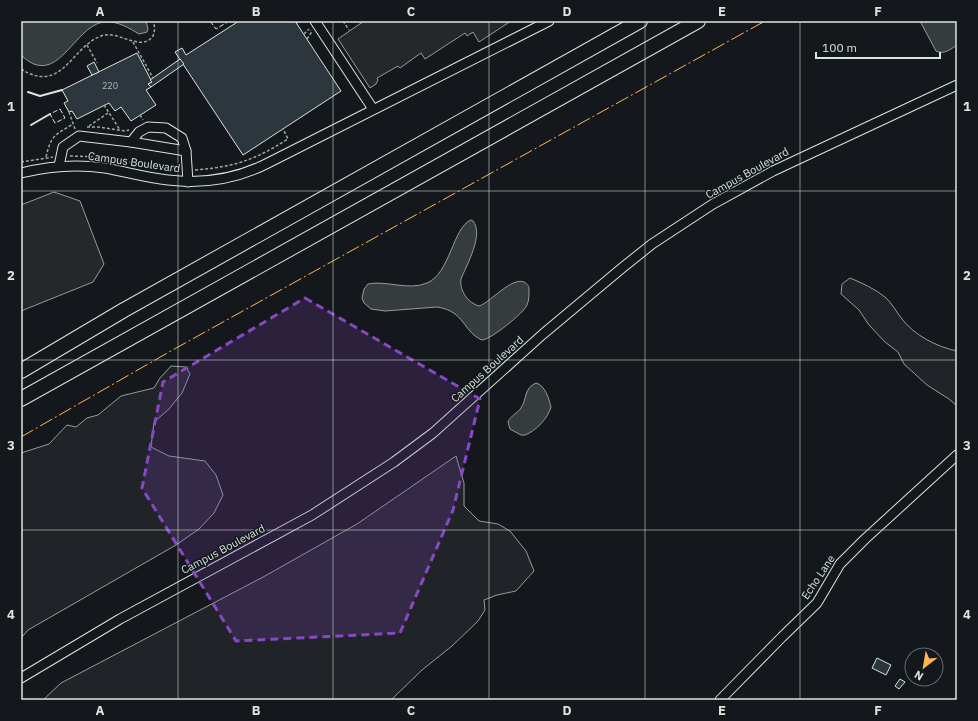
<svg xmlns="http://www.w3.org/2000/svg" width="978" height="721" viewBox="0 0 978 721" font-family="'IBM Plex Sans',sans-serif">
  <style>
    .green { fill: #202428; stroke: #939e99 }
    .parking { fill: #24282b; stroke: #939e99 }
    .water { fill: #363b3e; stroke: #939e99 }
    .building { fill: #2c363c; stroke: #d8e6dc }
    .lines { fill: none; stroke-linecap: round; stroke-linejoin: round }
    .minor-casing { stroke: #d8e6dc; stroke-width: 11 }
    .highway-casing { stroke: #d8e6dc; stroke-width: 16 }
    .path { stroke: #9da8a2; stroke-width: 1.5; stroke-dasharray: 3 2; stroke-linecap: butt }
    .minor { stroke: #14181c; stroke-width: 9 }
    .highway { stroke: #14181c; stroke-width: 14 }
    .fence { stroke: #d8e6dc; stroke-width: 1; stroke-dasharray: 5 2; stroke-linecap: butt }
    .wall { stroke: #d8e6dc; stroke-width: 2 }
    .power { stroke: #ffb74d; stroke-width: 1; stroke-dasharray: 14 3 2 3; stroke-linecap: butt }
    .marked { fill: #8948c3; fill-opacity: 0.2; stroke: #8948c3; stroke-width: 3; stroke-dasharray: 8 5; stroke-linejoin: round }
    .grid { fill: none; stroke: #d8e6dc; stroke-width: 1; stroke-opacity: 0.55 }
    .labels { text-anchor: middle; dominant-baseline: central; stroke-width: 3; stroke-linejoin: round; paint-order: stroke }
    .number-label { font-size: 9px; fill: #adbab4 }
    .street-label { font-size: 11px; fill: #d8e6dc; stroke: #14181c }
    .neatline { fill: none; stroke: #d8e6dc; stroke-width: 1.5 }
    .grid-label { font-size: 13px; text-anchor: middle; font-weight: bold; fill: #d8e6dc }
  </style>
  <rect width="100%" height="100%" fill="#14181c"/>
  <g class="green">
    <path d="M850,278C862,283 875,289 885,297C892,303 897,313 902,319C914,335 937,347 957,351V406L949,399L927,385L904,364L898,352L885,342L869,325L859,310L841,294L842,284Z"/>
    <polygon points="171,366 186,367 190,374 182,393 169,409 154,422 151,447 169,456 205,461 216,475 223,495 214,513 199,529 176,545 28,630 21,638 21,453 49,444 67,425 76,427 87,418 98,415 121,396 154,388 160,378"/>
    <polygon points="456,456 464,483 464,506 479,521 498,524 510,531 526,551 534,571 516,591 497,595 484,600 485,610 478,621 452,646 422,670 391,700 43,700 61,683 265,576 357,524"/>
  </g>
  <g class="parking">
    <polygon points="364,21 511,21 479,42 473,32 467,36 465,33 425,59 421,53 400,68 398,66 377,78 378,80 376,84 370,88 338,39"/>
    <polygon points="54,192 80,201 104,264 93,282 21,311 21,205"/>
  </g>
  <g class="water">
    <path d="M21,21H146L148,29L147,32L139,34C129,28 118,21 105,22C74,24 58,91 21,55Z"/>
    <path d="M920,21H957V45C951,49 944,55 936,51Z"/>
    <path d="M471,220L473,221C484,235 467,264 461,279C459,290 468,303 479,306C491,302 511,277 524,282C528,284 529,287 529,290C529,295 529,301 527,305C524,313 490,340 482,340C463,332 465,311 437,307L385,311L371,309L364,303L362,298L364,289L368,284C386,280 408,291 427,283C450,274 453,227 471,220Z"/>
    <path d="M536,383C545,385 549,399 551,407C548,418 536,431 525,435H521L510,429L508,422C511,415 517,414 521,408C527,399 524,388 536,383Z"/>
  </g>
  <g class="building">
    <polygon points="239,21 295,21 341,91 243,155 175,52 182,48 186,55"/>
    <polygon points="137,53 152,82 148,84 151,87 146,90 156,105 131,121 121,107 115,111 109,103 77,119 72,111 69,112 64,103 68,101 62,90"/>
    <polygon points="180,59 184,64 151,87 148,84 152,82 150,80"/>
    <polygon points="94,62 99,72 92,75 87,66"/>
    <polygon points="877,658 891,665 886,675 872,668"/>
    <polygon points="900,679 905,682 899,689 895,686"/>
  </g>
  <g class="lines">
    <g class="minor-casing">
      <g id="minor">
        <polyline points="315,21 373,109"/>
        <polyline points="131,142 139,132 148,127 166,128 182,138 186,151"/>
        <polyline points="59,166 63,147 79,136 131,142 186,151 188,182"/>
        <path d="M21,173C49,166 77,164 105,168C127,172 147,178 168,180C202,184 236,179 266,164L549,21"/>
        <polyline points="21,678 120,619 312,515 394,462 433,433 543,334 622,268 652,244 713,204 773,171 957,85"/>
        <polyline points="720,700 782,637 817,603 840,564 865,539 957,455"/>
      </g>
    </g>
    <g class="highway-casing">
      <g id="highway">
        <polyline points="21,371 124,310 640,21"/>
        <polyline points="21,399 698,21"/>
      </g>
    </g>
    <g class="path">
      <polyline points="343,21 349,30"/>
      <polyline points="297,23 299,21"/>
      <polyline points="304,34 309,29"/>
      <polyline points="307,39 311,33 311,30"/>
      <polyline points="133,42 153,78"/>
      <polyline points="87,45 97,63"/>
      <path d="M21,69C62,95 71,47 101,36C117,29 141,53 153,36C155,31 155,26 153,21"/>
      <polyline points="104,105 120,130"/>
      <polyline points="69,112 75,129"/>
      <polyline points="140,115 143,120"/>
      <polyline points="89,126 108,113"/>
      <polyline points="87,127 98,127 125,131 129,130"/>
      <polyline points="70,156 99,157 180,170"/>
      <path d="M46,157C51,135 55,135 73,124"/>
      <polyline points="21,162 53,157"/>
      <path d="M195,170C234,167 255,160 288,139L283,129"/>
    </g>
    <use href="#minor" class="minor"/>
    <use href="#highway" class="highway"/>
    <g class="fence">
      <polyline points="210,21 216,29 229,21"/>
      <polygon points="60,109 65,118 55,123 50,114"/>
    </g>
    <g class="wall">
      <polyline points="28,92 40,96 62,90"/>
      <polyline points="31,125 50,114"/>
    </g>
    <polyline class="power" points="21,437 169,352 765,21"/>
  </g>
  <path class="marked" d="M305,298L480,399L453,510L400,633L236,641L142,488L163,382Z"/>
  <path class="grid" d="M178,21V700M333,21V700M489,21V700M645,21V700M800,21V700M21,191H957M21,360H957M21,530H957"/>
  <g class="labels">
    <g class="number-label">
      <text x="110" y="85">220</text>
    </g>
    <g class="street-label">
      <text transform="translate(134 162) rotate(8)">Campus Boulevard</text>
      <text transform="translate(747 173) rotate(-29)">Campus Boulevard</text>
      <text transform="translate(487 369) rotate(-42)">Campus Boulevard</text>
      <text transform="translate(223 549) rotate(-28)">Campus Boulevard</text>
      <text transform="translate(818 577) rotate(-56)">Echo Lane</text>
    </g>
  </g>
  <rect width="978" height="721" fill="none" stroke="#14181c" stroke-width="44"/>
  <g transform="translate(924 667) rotate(211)"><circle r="19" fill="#14181c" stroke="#626a69"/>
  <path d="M0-3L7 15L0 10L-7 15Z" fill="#ffb74d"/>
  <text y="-6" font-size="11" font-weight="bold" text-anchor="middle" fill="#d8e6dc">N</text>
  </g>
  <path d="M816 52v6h124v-6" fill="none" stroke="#d8e6dc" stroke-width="2"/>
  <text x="822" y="52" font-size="12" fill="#d8e6dc" stroke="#14181c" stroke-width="3" paint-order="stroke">100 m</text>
  <rect x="22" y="22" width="934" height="677" class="neatline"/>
  <g class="grid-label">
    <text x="100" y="16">A</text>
    <text x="256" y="16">B</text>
    <text x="411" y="16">C</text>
    <text x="567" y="16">D</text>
    <text x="722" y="16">E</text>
    <text x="878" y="16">F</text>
    <text x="11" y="111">1</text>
    <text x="967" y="111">1</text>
    <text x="11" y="280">2</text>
    <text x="967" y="280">2</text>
    <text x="11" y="450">3</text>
    <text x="967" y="450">3</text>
    <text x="11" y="619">4</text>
    <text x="967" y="619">4</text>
    <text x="100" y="715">A</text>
    <text x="256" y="715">B</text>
    <text x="411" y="715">C</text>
    <text x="567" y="715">D</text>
    <text x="722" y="715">E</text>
    <text x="878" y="715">F</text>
  </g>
</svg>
